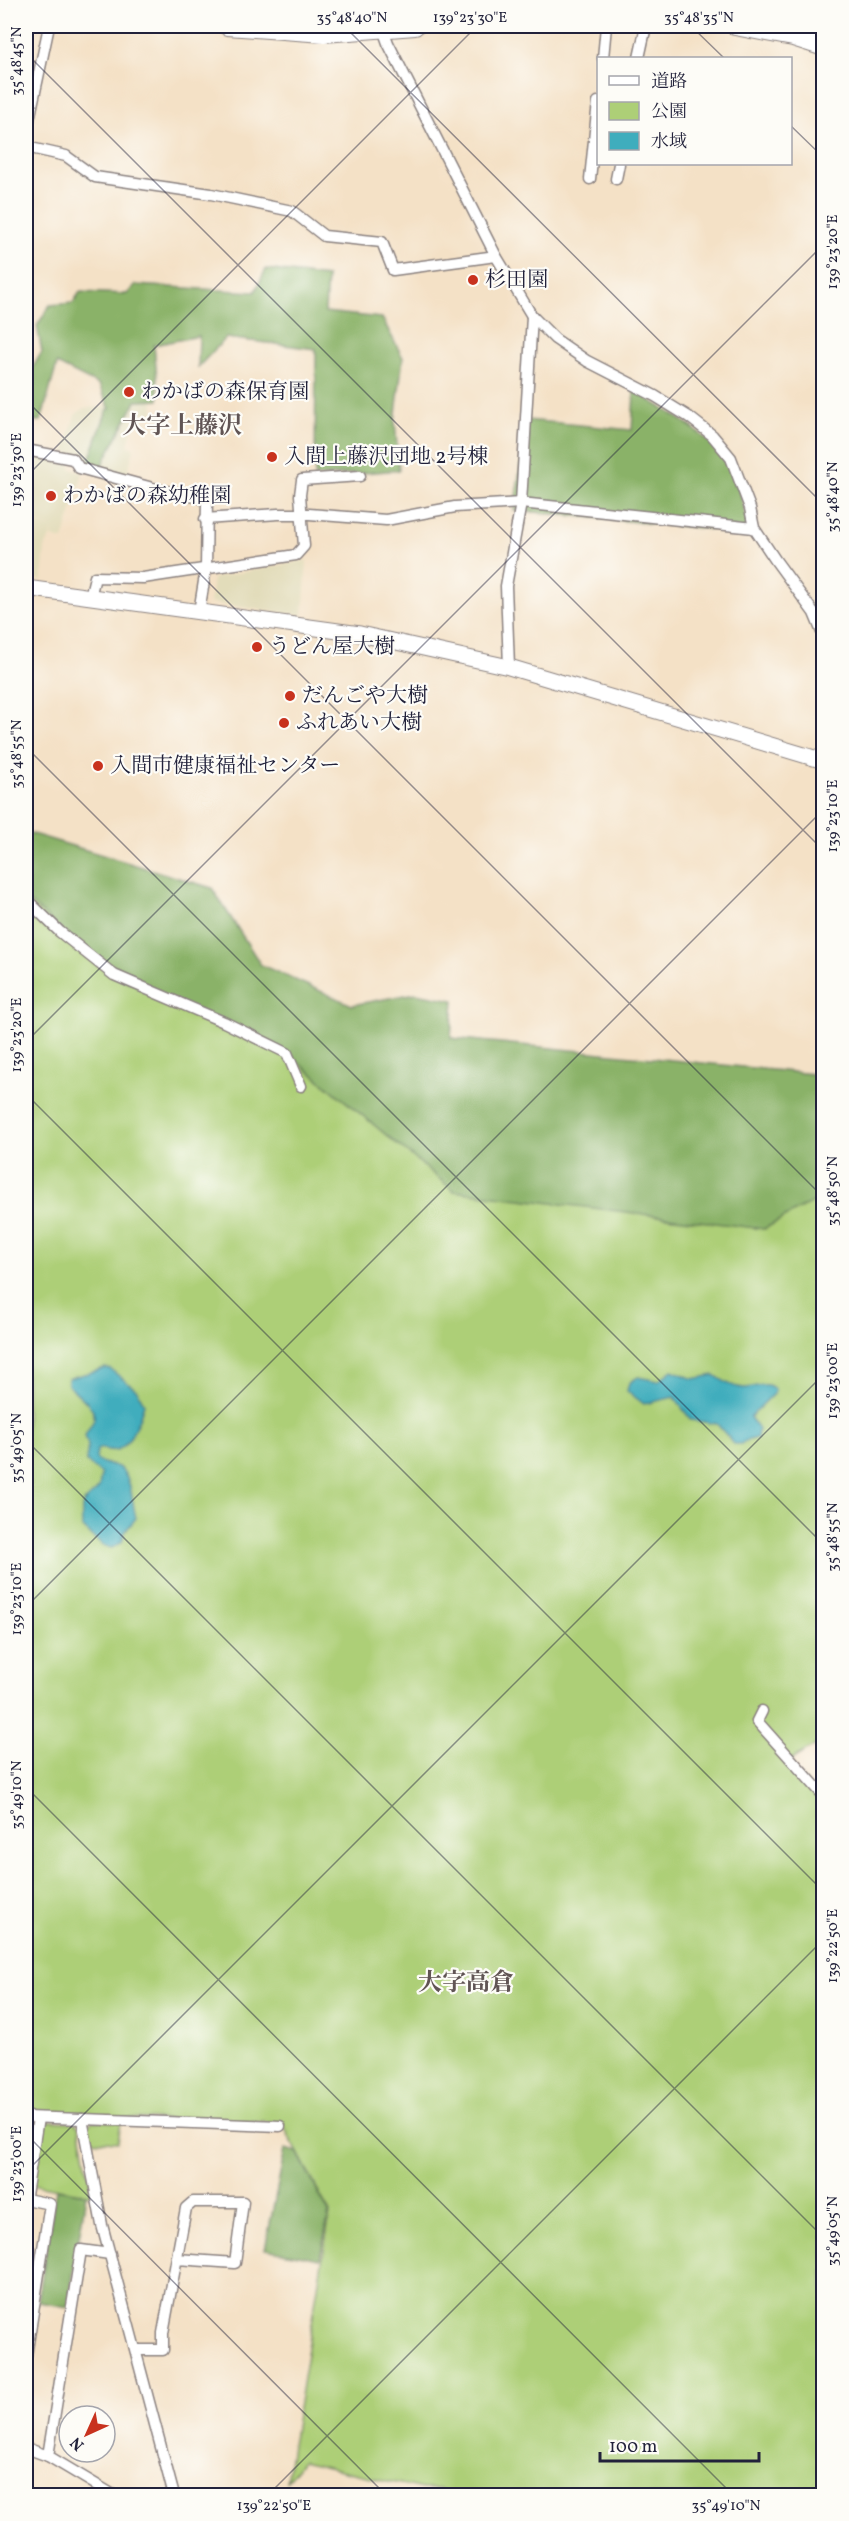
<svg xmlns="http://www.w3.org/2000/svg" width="849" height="2521" viewBox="0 0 849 2521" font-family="Vollkorn,'Noto Serif JP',serif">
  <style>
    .built { fill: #e2dcba }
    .green { fill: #adcf77; stroke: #687859; stroke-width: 1.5 }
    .forest { fill: #8ab268; stroke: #566a52; stroke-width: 1.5 }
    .water { fill: #3fadbd; stroke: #30687c; stroke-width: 1.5 }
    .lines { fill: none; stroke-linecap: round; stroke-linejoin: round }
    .street-casing { stroke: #8b8280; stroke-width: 13 }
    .secondary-casing { stroke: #8b8280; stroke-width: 17 }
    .primary-casing { stroke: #8b8280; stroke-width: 20 }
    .street { stroke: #fff; stroke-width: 10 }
    .secondary { stroke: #fff; stroke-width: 15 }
    .primary { stroke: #fff; stroke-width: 18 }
    .ticks { fill: none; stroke: #22223b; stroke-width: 1.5; stroke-opacity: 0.45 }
    .poi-dot { fill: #c8321e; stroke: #fdfcf7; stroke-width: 2 }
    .labels { text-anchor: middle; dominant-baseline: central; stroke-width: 4.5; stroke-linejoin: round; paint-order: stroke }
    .poi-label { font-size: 21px; fill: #22223b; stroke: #fdfcf7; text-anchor: start }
    .quarter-label { font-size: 24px; font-weight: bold; fill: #605454; stroke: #fdfcf7 }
    .neatline { fill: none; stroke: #22223b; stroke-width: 2 }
    .ticks-label { font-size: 15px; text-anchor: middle; fill: #22223b }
  </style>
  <rect width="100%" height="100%" fill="#fdfcf7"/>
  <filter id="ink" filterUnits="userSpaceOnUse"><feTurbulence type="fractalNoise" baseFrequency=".0167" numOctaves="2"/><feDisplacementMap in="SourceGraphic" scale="12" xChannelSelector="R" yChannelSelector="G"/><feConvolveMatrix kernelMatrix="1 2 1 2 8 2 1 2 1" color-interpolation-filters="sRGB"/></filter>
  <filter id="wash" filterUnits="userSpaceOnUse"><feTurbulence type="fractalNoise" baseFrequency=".008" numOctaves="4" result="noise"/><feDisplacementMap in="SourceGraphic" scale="24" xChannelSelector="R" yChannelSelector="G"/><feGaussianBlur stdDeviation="1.35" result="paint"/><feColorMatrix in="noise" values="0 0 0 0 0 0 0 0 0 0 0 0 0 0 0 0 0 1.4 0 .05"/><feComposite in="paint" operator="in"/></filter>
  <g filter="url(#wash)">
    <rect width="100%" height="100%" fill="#f4e1c6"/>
    <g class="built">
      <polygon points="148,301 154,413 135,413 128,445 134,449 126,478 81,464 79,456 69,454 65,450 75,415 84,408 107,407 101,378"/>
      <polygon points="26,454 71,463 71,469 83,473 63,540 52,537 53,530 45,548 42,580 26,578 26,521 54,529 26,519"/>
      <polygon points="307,560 303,615 210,603 213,578"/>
    </g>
    <g class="green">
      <polygon points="26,899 764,1229 823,1196 823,1741 787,1762 824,1805 823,2495 471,2496 471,2493 446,2494 439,2489 422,2489 302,2461 286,2482 330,2213 282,2123 26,2115"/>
      <polygon points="46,2121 74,2122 79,2126 92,2195 30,2184 40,2126"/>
      <polygon points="93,2121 121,2122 118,2142 89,2140 86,2126"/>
    </g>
    <g class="forest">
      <polygon points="266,269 327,277 325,312 382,318 403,358 395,421 399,470 315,477 316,349 226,338 198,367 199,336 154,345 159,400 136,401 102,465 87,466 107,410 110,409 99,385 57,364 41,421 26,421 26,378 42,352 37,326 50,305 73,303 80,292 127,294 135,285 255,292"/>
      <path d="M634,391C667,411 705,430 726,462C740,483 744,509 750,533L514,510L527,420L632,430Z"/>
      <polygon points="26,832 212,888 261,965 352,1005 416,993 454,1000 451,1038 823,1075 823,1196 764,1229 454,1191 287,1053 114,975 26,899"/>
      <polygon points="285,2149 297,2152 329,2213 320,2259 265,2249"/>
      <polygon points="56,2189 86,2194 68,2307 38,2302"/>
    </g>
    <g class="water">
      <path d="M105,1368L110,1369L138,1391L144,1404C141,1415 130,1445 119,1449C113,1452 106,1450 100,1448L97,1450L96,1458C102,1466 110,1463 118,1467C132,1475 132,1504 136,1518L124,1533L122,1542L112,1548C102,1547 90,1534 82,1527C81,1497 81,1507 99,1488L101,1474L86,1461L88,1445L85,1436C87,1430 92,1425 94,1419C97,1408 75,1392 68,1385V1379C72,1376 96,1372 105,1368Z"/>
      <path d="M672,1370L693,1379L714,1375C724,1381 731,1387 744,1388C756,1389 766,1379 775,1390L774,1393L750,1417L758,1429L757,1438L745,1441L741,1444H734L717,1424L691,1420L674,1397L644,1404L627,1391L629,1383L638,1377L658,1381Z"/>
    </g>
  </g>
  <g filter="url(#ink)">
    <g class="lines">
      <g class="street-casing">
        <g id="street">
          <polyline points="383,29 388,43 496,256 532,316 555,339 587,361 655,396 689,417 712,435 731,458 750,508 754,528 776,561 814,613 824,637"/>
          <polyline points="603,58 606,26"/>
          <polyline points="639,58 646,26"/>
          <polyline points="26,134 49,26"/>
          <polyline points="26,147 66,156 95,177 211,194 292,211 324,236 382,242 393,270 496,256"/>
          <polyline points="590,179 598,102"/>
          <polyline points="616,179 619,164"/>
          <polyline points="26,450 73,459 79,468 160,490 207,499 206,569 199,612"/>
          <polyline points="205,519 278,514 309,514 386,520 455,507 521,503 754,528"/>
          <polyline points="90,597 95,577 143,578 296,555 304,546 300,495 302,480 360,476"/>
          <polyline points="509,667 506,586 521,503 532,316"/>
          <polyline points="26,899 60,932 114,975 224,1022 287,1053 301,1086"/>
          <polyline points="762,1711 757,1721 824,1796"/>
          <polyline points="26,2117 280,2126"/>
          <polyline points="82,2119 102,2225 174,2496"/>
          <polyline points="26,2195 38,2118"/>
          <polyline points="26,2199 50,2204 26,2356"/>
          <polyline points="136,2350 163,2350 163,2333 186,2208 193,2202 243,2202 235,2263 177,2259"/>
          <polyline points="26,2448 48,2456 115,2496"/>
          <polyline points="48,2456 81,2250 110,2254"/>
        </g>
      </g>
      <g class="secondary-casing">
        <polyline id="secondary" points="26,588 360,634 509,667 824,761"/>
      </g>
      <g class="primary-casing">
        <g id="primary">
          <polyline points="227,26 324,33 415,26"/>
          <polyline points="735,26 793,37 824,47"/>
        </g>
      </g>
      <use href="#street" class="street"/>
      <use href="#secondary" class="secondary"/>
      <use href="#primary" class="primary"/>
    </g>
  </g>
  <path class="ticks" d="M344,26L824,505M691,26L724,58M26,53L824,851M790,125L824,158M26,400L824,1198M26,477L477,26M26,747L824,1545M26,1042L824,244M26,1094L824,1892M26,1440L824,2238M26,1607L824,809M26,1787L734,2496M26,2134L387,2496M26,2172L824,1374M26,2481L40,2496M267,2496L824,1939"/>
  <g class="poi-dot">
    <circle cx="473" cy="280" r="6"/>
    <circle cx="129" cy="392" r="6"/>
    <circle cx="272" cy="457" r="6"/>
    <circle cx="51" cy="496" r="6"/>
    <circle cx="257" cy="647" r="6"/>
    <circle cx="290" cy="696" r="6"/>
    <circle cx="284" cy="723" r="6"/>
    <circle cx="98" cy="766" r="6"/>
  </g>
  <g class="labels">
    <g class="poi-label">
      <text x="485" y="280">杉田園</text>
      <text x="141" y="392">わかばの森保育園</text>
      <text x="284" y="457">入間上藤沢団地 2号棟</text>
      <text x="63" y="496">わかばの森幼稚園</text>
      <text x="269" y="647">うどん屋大樹</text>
      <text x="302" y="696">だんごや大樹</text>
      <text x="296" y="723">ふれあい大樹</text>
      <text x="110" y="766">入間市健康福祉センター</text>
    </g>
    <g class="quarter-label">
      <text x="182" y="427">大字上藤沢</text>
      <text x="466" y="1984">大字高倉</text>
    </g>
  </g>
  <rect width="849" height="2521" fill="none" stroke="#fdfcf7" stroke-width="66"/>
  <rect x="597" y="57" width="195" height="108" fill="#fdfcf7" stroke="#a5a5ac" stroke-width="1.5"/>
  <rect x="609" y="76" width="30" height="9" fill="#ffffff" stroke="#a5a5ac" stroke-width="1.5"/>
  <text x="651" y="87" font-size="18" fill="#22223b">道路</text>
  <rect x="609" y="102" width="30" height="18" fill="#adcf77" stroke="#a5a5ac" stroke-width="1.5"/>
  <text x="651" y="117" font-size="18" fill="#22223b">公園</text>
  <rect x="609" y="132" width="30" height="18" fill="#3fadbd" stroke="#a5a5ac" stroke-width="1.5"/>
  <text x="651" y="147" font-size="18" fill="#22223b">水域</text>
  <g transform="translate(87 2434) rotate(225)"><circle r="28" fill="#fdfcf7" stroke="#a5a5ac" stroke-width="1.5"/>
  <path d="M0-4.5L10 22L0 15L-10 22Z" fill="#c8321e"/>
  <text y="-9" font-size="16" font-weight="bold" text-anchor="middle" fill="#22223b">N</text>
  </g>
  <path d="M600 2452v9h159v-9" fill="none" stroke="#22223b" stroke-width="3"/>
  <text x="609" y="2452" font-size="18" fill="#22223b" stroke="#fdfcf7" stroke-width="4.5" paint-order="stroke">100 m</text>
  <rect x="33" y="33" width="783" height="2455" class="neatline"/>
  <g class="ticks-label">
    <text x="352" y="22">35°48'40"N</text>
    <text x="470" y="22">139°23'30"E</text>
    <text x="699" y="22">35°48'35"N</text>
    <text transform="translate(16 61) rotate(-90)" y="5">35°48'45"N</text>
    <text transform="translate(832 252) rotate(-90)" y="5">139°23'20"E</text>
    <text transform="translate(16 470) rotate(-90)" y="5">139°23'30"E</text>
    <text transform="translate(832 497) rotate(-90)" y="5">35°48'40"N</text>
    <text transform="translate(16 754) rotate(-90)" y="5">35°48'55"N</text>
    <text transform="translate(832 816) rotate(-90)" y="5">139°23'10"E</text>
    <text transform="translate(16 1035) rotate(-90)" y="5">139°23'20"E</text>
    <text transform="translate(832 1191) rotate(-90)" y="5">35°48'50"N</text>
    <text transform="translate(832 1381) rotate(-90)" y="5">139°23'00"E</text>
    <text transform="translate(16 1448) rotate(-90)" y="5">35°49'05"N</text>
    <text transform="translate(832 1537) rotate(-90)" y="5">35°48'55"N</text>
    <text transform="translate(16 1599) rotate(-90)" y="5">139°23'10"E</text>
    <text transform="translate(16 1795) rotate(-90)" y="5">35°49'10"N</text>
    <text transform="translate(832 1946) rotate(-90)" y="5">139°22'50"E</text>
    <text transform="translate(16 2164) rotate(-90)" y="5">139°23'00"E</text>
    <text transform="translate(832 2231) rotate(-90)" y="5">35°49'05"N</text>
    <text x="274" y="2510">139°22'50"E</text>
    <text x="726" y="2510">35°49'10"N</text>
  </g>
</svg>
